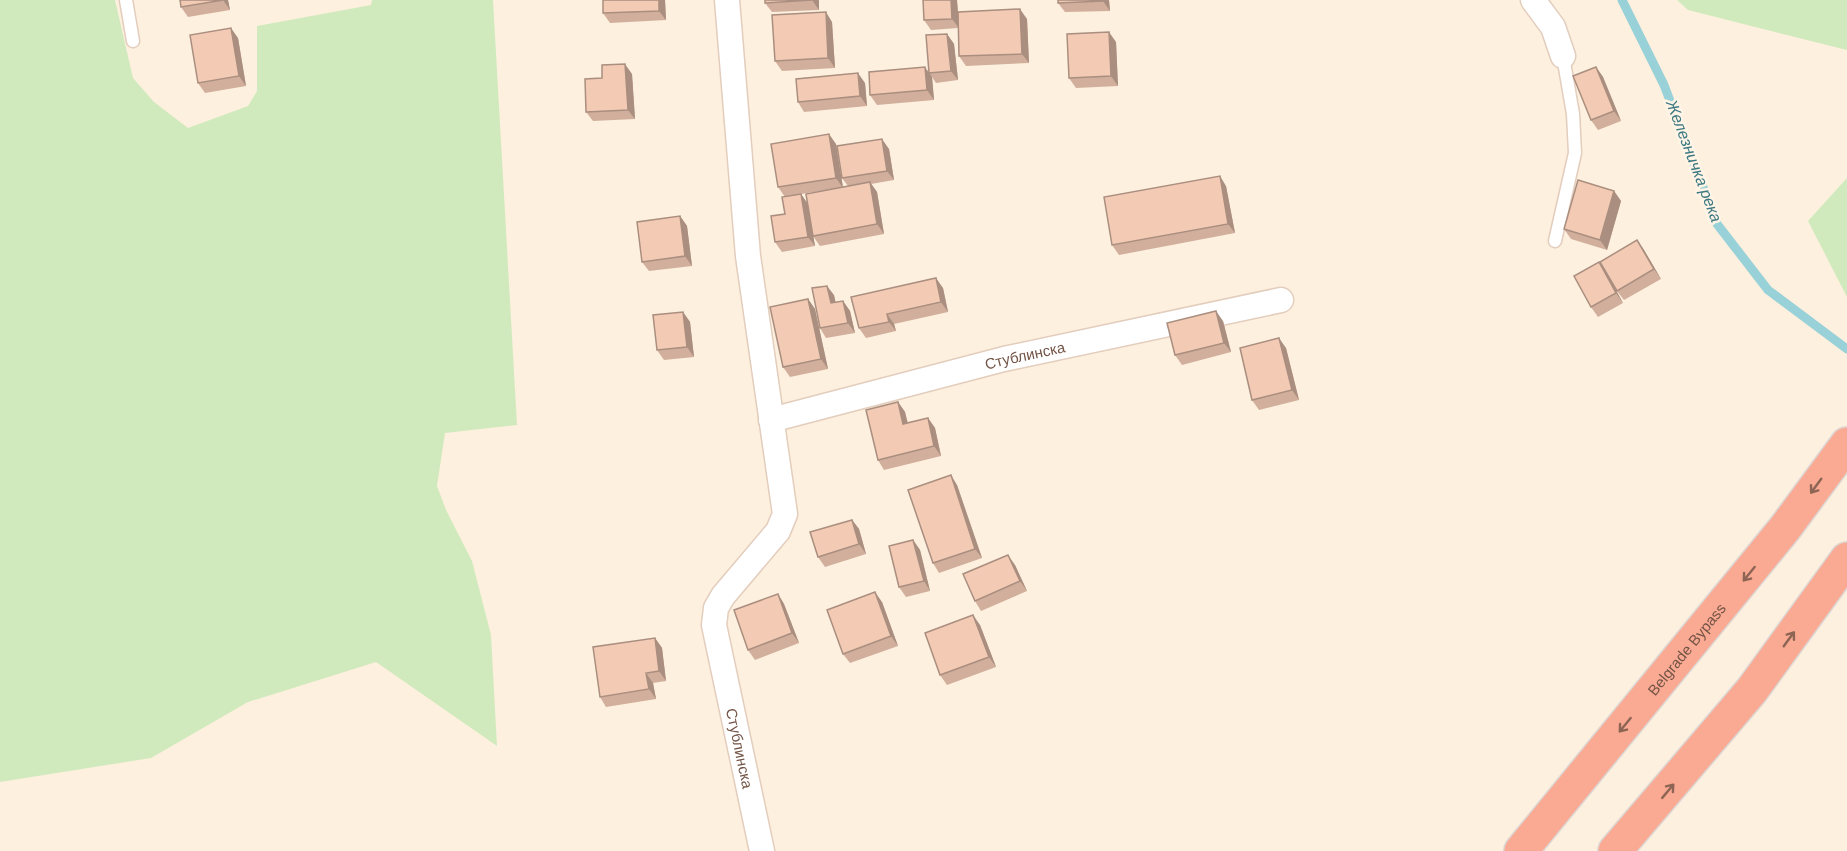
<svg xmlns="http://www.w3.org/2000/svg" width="1847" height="851" viewBox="0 0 1847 851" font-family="Arial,sans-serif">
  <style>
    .green { fill: #d1eabd }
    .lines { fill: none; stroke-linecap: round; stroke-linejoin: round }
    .stream { stroke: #99d1d8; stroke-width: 9 }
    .service-casing { stroke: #e3cdbd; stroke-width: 15 }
    .minor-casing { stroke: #e3cdbd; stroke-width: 27 }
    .motorway-casing { stroke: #ddd6d3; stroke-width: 36 }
    .service { stroke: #fff; stroke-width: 12 }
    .minor { stroke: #fff; stroke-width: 24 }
    .motorway { stroke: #faa992; stroke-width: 33 }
    .wall { fill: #d1af9c; fill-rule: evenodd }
    .shaded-wall { fill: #aa8e7f }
    .building { fill: #f3cbb5; stroke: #aa8e7f; stroke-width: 1.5 }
    .oneway { stroke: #8e6555 }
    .labels { text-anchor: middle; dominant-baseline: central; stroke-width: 5; stroke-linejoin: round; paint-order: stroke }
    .street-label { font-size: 15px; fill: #735446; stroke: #fff4e5 }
    .water-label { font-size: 16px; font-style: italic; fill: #3c7881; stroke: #fff4e5 }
  </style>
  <rect width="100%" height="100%" fill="#fdf0de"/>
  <g class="green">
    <polygon points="0,0 115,0 133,78 154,102 188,128 248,106 257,91 257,26 371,5 372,0 493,0 517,425 445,433 437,486 446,510 472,561 491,635 497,746 376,662 248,702 151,758 0,782"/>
    <polygon points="1677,0 1847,0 1847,50 1688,10"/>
    <polygon points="1847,178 1847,297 1808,221"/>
  </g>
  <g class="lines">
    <polyline class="stream" points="1622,0 1664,85 1717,224 1768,290 1847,349"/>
    <g class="service-casing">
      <g id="service">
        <polyline points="126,0 133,41"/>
        <polyline points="1555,241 1575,153 1573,114 1563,56"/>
      </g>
    </g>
    <g class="minor-casing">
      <g id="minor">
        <path id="s1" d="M727,0L748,256L785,514L778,531L723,596L716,608L714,625L762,851"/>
        <polyline points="1533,0 1553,27 1563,56"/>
        <path id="s2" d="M771,420L1004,359L1281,300"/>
      </g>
    </g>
    <g class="motorway-casing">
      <g id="motorway">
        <path id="s3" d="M1521,851L1785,528L1847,444"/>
        <polyline points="1615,851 1752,690 1847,559"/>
      </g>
    </g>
    <use href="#service" class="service"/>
    <use href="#minor" class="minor"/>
    <use href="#motorway" class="motorway"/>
  </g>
  <g class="wall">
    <polygon points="180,0 228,0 230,10 188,17 181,7"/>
    <polygon points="603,0 665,0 666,20 610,23 603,13"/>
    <polygon points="765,0 819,0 819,10 772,12 765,3"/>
    <polygon points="923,0 957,0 958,12 1027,19 1029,63 966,66 959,56 958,28 931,30 924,20"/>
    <polygon points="1058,0 1109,0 1110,11 1065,12 1058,3"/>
    <polygon points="832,22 835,68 782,71 775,61"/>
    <polygon points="947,34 954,44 958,80 936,83 932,77 934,100 877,105 870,95 929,72"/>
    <polygon points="238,38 246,86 205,93 198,83"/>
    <polygon points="1116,42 1118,86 1076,88 1069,78"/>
    <polygon points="1596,67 1603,77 1621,121 1598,130 1591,120"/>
    <polygon points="632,74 635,119 593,121 586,112 602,78"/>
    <polygon points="865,83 867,106 804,112 798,102"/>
    <path d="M836,144L843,187L848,186L842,178L889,149L894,180L871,184L877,192L884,234L820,246L813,236L815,246L782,252L775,242L785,214V197L778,187ZM821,191L807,203L801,194Z"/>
    <polygon points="1226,186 1235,233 1119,255 1112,245"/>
    <polygon points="1614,191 1621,201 1607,250 1571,239 1564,229"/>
    <polygon points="680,216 687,226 692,266 649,271 642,262"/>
    <polygon points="1637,240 1644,250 1661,279 1624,300 1617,291"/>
    <polygon points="1599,262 1606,272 1623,303 1598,317 1591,307"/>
    <polygon points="943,288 948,312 894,324 896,331 866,338 859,328 851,297"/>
    <polygon points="834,295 835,302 843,301 850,311 855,333 826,338 820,328"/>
    <polygon points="808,299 815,309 828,369 790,377 783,367"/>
    <polygon points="683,312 690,322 694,357 664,360 657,350"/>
    <polygon points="1223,321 1231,352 1182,365 1175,355"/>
    <polygon points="1286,348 1299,400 1259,410 1252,400"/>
    <polygon points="898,402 905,412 908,423 928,418 935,428 941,456 884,470 878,460"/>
    <polygon points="957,485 982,558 939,573 933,563"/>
    <polygon points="852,520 859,529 866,554 825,567 818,557"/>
    <polygon points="913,540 920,550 930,591 906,597 899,587"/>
    <polygon points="1015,565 1027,591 981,611 975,601"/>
    <polygon points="778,594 784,604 799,643 755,660 748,650"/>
    <polygon points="882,602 898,646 850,663 843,654"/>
    <polygon points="980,625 996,667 947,685 940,675"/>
    <polygon points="655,638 662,648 666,681 653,683 656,699 606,707 600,697"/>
  </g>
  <g class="shaded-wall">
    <polygon points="223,0 228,0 230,10"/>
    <polygon points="659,0 665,0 666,20 659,11"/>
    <polygon points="812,0 819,0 819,10"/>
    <polygon points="951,0 957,0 959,28 952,19"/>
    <polygon points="1103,0 1109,0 1110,11 1103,1"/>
    <polygon points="1020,9 1027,19 1029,63 1022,54"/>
    <polygon points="826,12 832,22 835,68 828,58"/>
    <polygon points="231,28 238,38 246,86 239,76"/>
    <polygon points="1109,32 1116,42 1118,86 1111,76"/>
    <polygon points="947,34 954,44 958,80 951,71"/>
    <polygon points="625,64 632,74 635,119 628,110"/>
    <polygon points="925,67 932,77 934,100 927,90"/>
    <polygon points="1596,67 1603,77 1621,121 1614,111"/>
    <polygon points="858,73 865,83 867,106 860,96"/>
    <polygon points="829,134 836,144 843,188 836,178"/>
    <polygon points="882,139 889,149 894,180 887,171"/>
    <polygon points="1220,176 1226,186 1235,233 1228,224"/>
    <polygon points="870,182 877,192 884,234 877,224"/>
    <polygon points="1614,191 1621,201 1607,250 1600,240"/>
    <polygon points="801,194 808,204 815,246 808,237"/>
    <polygon points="680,216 687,226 692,266 685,256"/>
    <polygon points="1637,240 1644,250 1661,279 1654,269"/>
    <polygon points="1599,262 1606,272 1623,303 1616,293"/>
    <polygon points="936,278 943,288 948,312 941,302"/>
    <polygon points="827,286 834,295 838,313 831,303"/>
    <polygon points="808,299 815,309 828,369 821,359"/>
    <polygon points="843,301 850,311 855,333 848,323"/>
    <polygon points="1216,311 1223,321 1231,352 1224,343"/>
    <polygon points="683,312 690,322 694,357 687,347"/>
    <polygon points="887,314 894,324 896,331 889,322"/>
    <polygon points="1279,338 1286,348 1299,400 1292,390"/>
    <polygon points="898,402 905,412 910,434 903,424"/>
    <polygon points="928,418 935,428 941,456 934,446"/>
    <polygon points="951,475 957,485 982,558 975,549"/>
    <polygon points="852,520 859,529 866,554 859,544"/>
    <polygon points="913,540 920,550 930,591 924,581"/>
    <polygon points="1008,555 1015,565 1027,591 1020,581"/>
    <polygon points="875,592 882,602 898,646 891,636"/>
    <polygon points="778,594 784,604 799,643 792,633"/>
    <polygon points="973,615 980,625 996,667 989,657"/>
    <polygon points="655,638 662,648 666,681 659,671"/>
    <polygon points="646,673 653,683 656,699 649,689"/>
  </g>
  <g class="building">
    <polygon points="180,0 223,0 181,7"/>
    <polygon points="603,0 659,0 659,11 603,13"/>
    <polygon points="765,0 812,0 765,3"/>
    <polygon points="923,0 951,0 952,19 924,20"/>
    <polygon points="1058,0 1103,0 1103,1 1058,3"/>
    <polygon points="1020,9 1022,54 959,56 958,12"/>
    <polygon points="826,12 828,58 775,61 772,15"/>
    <polygon points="231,28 239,76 198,83 190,35"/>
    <polygon points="1109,32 1111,76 1069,78 1067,34"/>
    <polygon points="947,34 951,71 929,73 926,35"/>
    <polygon points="625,64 628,110 586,112 585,79 602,78 602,65"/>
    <polygon points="925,67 927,90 870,95 869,72"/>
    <polygon points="1596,67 1614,111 1591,120 1573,76"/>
    <polygon points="858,73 860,96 798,102 796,79"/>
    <polygon points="829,134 836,178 778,187 771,144"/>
    <polygon points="882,139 887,171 842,178 837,146"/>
    <polygon points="1220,176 1228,224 1112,245 1104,197"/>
    <polygon points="1578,180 1614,191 1600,240 1564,229"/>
    <polygon points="870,182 877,224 813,236 806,194"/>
    <polygon points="801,194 808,237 775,242 771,216 785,214 782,197"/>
    <polygon points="680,216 685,256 642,262 637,222"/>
    <polygon points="1637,240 1654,269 1617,291 1600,262"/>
    <polygon points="1599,262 1616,293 1591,307 1574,276"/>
    <polygon points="936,278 941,302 887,314 889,322 859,328 851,297"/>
    <polygon points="827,286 831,303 843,301 848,323 820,328 812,288"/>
    <polygon points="808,299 821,359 783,367 770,307"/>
    <polygon points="1216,311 1224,343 1175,355 1167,323"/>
    <polygon points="683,312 687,347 657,350 653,315"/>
    <polygon points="1279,338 1292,390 1252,400 1240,348"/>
    <polygon points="898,402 903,424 928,418 934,446 878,460 866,410"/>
    <polygon points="951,475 975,549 933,563 908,490"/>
    <polygon points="852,520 859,544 818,557 810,532"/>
    <polygon points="913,540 924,581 899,587 889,546"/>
    <polygon points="1008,555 1020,581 975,601 963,574"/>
    <polygon points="875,592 891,636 843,654 827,610"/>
    <polygon points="778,594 792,633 748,650 734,610"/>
    <polygon points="973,615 989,657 940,675 925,633"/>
    <polygon points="655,638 659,671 646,673 649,689 600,697 593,647"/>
  </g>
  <defs><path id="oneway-shaft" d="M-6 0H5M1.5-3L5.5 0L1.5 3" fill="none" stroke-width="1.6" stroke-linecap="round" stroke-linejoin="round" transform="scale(1.5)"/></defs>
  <g class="oneway">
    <use href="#oneway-shaft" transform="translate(1816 486) rotate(126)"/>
    <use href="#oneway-shaft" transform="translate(1749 574) rotate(129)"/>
    <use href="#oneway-shaft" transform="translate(1789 639) rotate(-54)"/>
    <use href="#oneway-shaft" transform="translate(1625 725) rotate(129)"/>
    <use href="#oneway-shaft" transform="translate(1668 791) rotate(-50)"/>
  </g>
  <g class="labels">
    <g class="street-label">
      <text stroke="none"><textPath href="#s2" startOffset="262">Стублинска</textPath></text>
      <text stroke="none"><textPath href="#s3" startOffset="261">Belgrade Bypass</textPath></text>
      <text stroke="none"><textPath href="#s1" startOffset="778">Стублинска</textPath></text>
    </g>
    <g class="water-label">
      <text transform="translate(1694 161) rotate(69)">Железничка река</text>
    </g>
  </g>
</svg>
